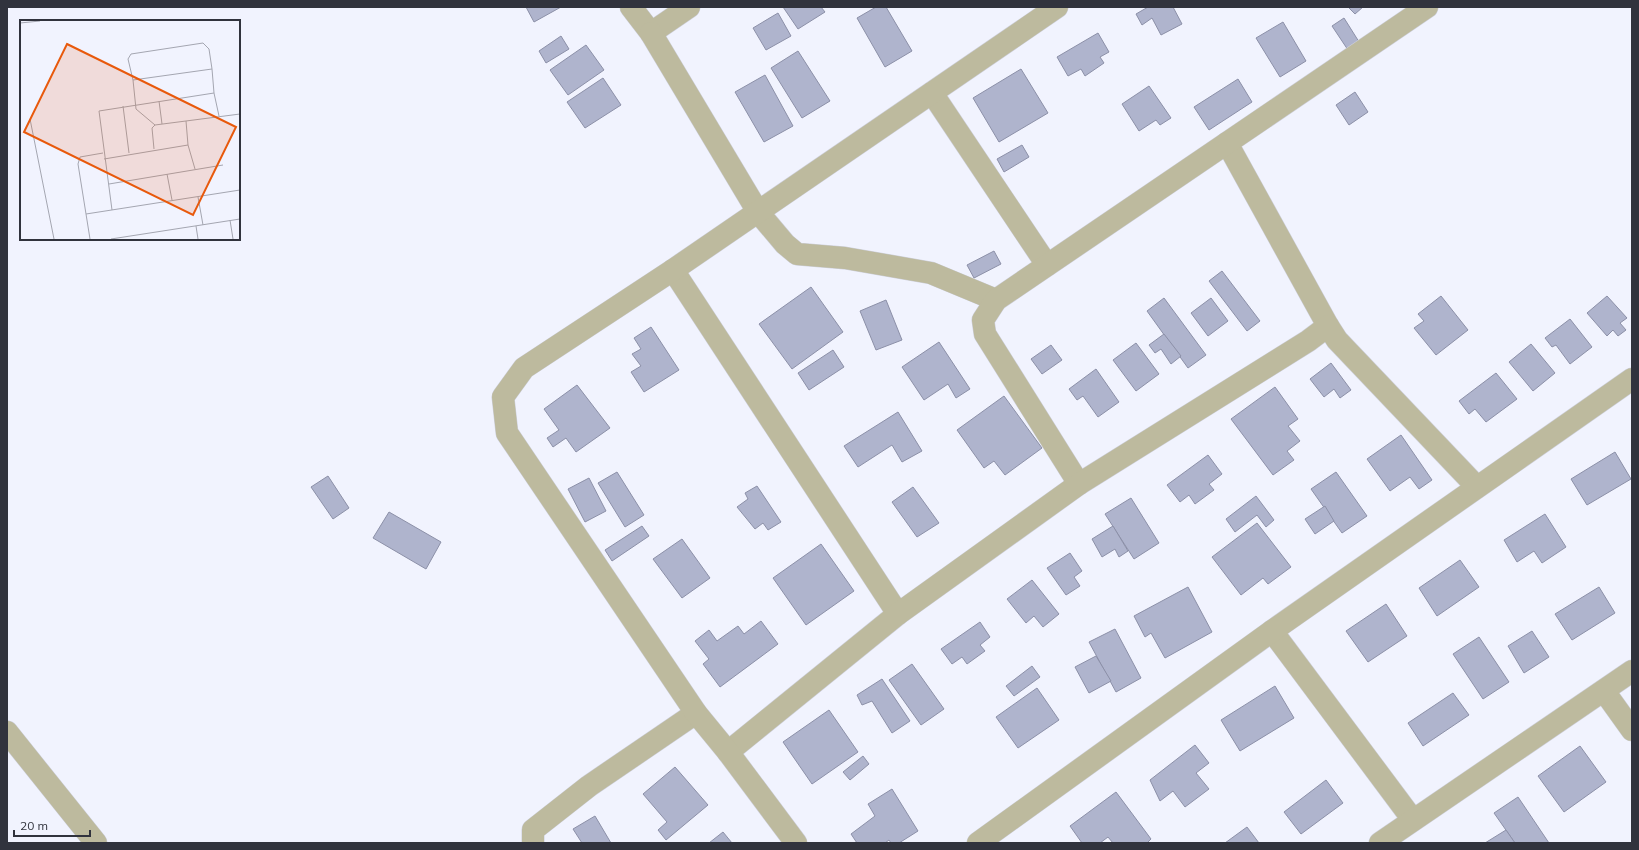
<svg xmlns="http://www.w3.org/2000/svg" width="1639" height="850" viewBox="0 0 1639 850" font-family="Mulish,sans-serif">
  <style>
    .building { fill: #afb4cd; stroke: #8c90a8 }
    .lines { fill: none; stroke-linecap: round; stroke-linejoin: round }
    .minor-casing { stroke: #ced0db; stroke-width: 23 }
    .minor { stroke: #bdba9e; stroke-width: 22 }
    .inset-road { fill: none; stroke: #a4a6b1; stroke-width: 1 }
    .view { fill: #e8590c; fill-opacity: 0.15; stroke: #e8590c; stroke-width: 2 }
    .inset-edge { fill: none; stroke: #31333d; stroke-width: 2 }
  </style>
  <rect width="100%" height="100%" fill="#f1f3fe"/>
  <g class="building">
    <polygon points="526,7 561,7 534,22"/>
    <polygon points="783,7 821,7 825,12 798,29"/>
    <polygon points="876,7 886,7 912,51 885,67 857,18"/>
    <polygon points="1148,7 1173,7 1182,24 1161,35 1152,18 1142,25 1136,14"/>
    <polygon points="1348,7 1363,7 1355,14"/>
    <polygon points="778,13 791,36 766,50 753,28"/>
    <polygon points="1344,18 1361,45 1350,53 1332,26"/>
    <polygon points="1283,22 1306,61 1280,77 1256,38"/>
    <polygon points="1098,33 1109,52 1100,57 1104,63 1085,76 1081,69 1068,76 1057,57"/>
    <polygon points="561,36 569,49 546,63 539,51"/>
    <polygon points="586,45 604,70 568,95 550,70"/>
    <polygon points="798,51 830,101 802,118 771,68"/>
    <polygon points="1021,69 1048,113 999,142 973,98"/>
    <polygon points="765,75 793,126 764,142 735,92"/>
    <polygon points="603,78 621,105 585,128 567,102"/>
    <polygon points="1238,79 1252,102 1209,130 1194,107"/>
    <polygon points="1149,86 1171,118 1160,125 1156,120 1139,131 1122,104"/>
    <polygon points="1355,92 1368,112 1349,125 1336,105"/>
    <polygon points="1022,145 1029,157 1004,172 997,159"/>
    <polygon points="994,251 1001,264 974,278 967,265"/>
    <polygon points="1222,271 1260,321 1247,331 1209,281"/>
    <polygon points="811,287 843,332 792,369 759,324"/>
    <polygon points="1441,296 1468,330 1436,355 1414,328 1424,321 1418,314"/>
    <polygon points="1607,296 1627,318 1620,323 1626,330 1618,336 1613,330 1607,336 1587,313"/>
    <polygon points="1164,298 1206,355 1188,368 1147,311"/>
    <polygon points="1211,298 1228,321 1208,336 1191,313"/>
    <polygon points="886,300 902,340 876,350 860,311"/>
    <polygon points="1570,319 1592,347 1570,364 1556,345 1552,347 1545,338"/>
    <polygon points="651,327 679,370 644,392 631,372 641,366 632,354 641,349 634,338"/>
    <polygon points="1164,334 1181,356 1171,364 1161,349 1155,353 1149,345"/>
    <polygon points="939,342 970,389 956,398 948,384 924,400 902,367"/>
    <polygon points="1136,343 1159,374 1136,391 1113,360"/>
    <polygon points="1531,344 1555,373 1533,391 1509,362"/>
    <polygon points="1051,345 1062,360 1042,374 1031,359"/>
    <polygon points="833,350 844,367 809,390 798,373"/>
    <polygon points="1331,363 1351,390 1340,398 1334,389 1324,397 1310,379"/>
    <polygon points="1096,369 1119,402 1098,417 1083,396 1077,400 1069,389"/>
    <polygon points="1496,373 1517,399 1486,422 1475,409 1469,414 1459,401"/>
    <polygon points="577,385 610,428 576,452 566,438 553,447 547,438 559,430 544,409"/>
    <polygon points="1275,387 1298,419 1288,426 1300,441 1287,451 1294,460 1273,475 1231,419"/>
    <polygon points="1004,396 1042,448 1005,475 994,461 984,468 957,430"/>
    <polygon points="898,412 922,451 902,462 892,445 858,467 844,446"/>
    <polygon points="1401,435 1432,480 1419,489 1410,477 1390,491 1367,459"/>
    <polygon points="1615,452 1631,479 1587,505 1571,479"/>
    <polygon points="1208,455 1222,474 1209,484 1214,490 1195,504 1189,495 1180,502 1167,485"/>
    <polygon points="617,472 644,515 625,527 598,483"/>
    <polygon points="1336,472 1367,516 1342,533 1311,489"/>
    <polygon points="328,476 349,508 333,519 311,487"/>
    <polygon points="589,478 606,511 585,522 568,489"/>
    <polygon points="757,486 781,522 768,530 763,523 755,529 737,507 748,499 745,493"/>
    <polygon points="913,487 939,523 917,537 892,502"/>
    <polygon points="1256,496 1274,520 1266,527 1257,515 1235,532 1226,519"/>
    <polygon points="1131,498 1159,543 1134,559 1105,514"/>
    <polygon points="1325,506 1334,521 1315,534 1305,519"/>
    <polygon points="389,512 441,542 426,569 373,538"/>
    <polygon points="1545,514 1566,547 1542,563 1534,551 1517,562 1504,540"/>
    <polygon points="1257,523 1291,567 1268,584 1263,578 1241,595 1212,557"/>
    <polygon points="642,526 649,536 612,561 605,550"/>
    <polygon points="1113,526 1128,551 1119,557 1115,549 1102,557 1092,539"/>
    <polygon points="682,539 710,578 682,598 653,559"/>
    <polygon points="821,544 854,591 806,625 773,578"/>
    <polygon points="1070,553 1082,571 1074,577 1080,586 1066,595 1047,568"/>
    <polygon points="1460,560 1479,587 1437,616 1419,588"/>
    <polygon points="1032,580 1059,614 1043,627 1034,616 1026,623 1007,599"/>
    <polygon points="1188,587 1212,632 1165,658 1151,633 1145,637 1134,616"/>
    <polygon points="1599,587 1615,613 1572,640 1555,614"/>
    <polygon points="1386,604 1407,636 1368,662 1346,631"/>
    <polygon points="761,621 778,644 720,687 703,664 709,659 695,641 709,630 717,641 738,626 744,634"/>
    <polygon points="980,622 990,637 980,645 985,651 967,664 962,657 952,664 941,649"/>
    <polygon points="1115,629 1141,678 1116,692 1089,642"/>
    <polygon points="1532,631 1549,657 1524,673 1508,646"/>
    <polygon points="1479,637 1509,682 1483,699 1453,654"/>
    <polygon points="1096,656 1111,681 1089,693 1075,667"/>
    <polygon points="912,664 944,709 921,725 889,680"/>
    <polygon points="1032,666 1040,677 1014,696 1006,686"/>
    <polygon points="882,679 910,721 892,733 872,701 862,705 857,695"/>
    <polygon points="1275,686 1294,718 1240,751 1221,720"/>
    <polygon points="1037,688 1059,720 1018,748 996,717"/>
    <polygon points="1453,693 1469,715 1423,746 1408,723"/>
    <polygon points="829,710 858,752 812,784 783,742"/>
    <polygon points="1195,745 1209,763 1196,773 1209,789 1185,807 1173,791 1160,801 1150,780"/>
    <polygon points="1580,746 1606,782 1564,812 1538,776"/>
    <polygon points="863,756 869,764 850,780 843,772"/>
    <polygon points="675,767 708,805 666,840 658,830 667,822 643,794"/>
    <polygon points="1326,780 1343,803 1301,834 1284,812"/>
    <polygon points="892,789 918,831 899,843 891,843 889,840 885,843 857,843 851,834 875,816 868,804"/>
    <polygon points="1116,792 1151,839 1147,843 1113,843 1108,837 1100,843 1082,843 1070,826"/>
    <polygon points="1518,797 1549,843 1515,843 1494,813"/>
    <polygon points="595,816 611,843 582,843 573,829"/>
    <polygon points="1247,827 1259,843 1225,843"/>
    <polygon points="1506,830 1515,843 1485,843"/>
    <polygon points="723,832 732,843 709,843"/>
  </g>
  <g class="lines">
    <g class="minor-casing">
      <g id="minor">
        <polyline points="631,7 651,33 689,7"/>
        <polyline points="651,33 758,212 785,244 797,254 845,258 931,273 996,300"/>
        <polyline points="932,93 1047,265"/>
        <polyline points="1227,143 1328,326"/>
        <polyline points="673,270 898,614"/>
        <polyline points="1079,484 985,334 983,320 996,300 1427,7"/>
        <polyline points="1272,631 1413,820"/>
        <polyline points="1604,691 1632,730"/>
        <polyline points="7,732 96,843"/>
        <polyline points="728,752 898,614 1079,484 1308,341 1328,326 1337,340 1477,487"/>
        <polyline points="533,843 533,830 589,786 696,713"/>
        <polyline points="796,843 728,752 696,713 507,433 503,397 524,368 673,270 1057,7"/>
        <polyline points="978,843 1272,631 1632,379"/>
        <polyline points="1380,843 1632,671"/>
      </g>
    </g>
    <use href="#minor" class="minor"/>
  </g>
  <g transform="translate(20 20)">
    <rect width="220" height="220" fill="#f1f3fe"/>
    <path class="inset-road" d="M0,3L20,1M192,49L113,60L108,39L111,34L183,23L189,29L192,49L194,73M113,60L116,89L135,105M139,81L142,104M103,86L109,133M10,99L34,219M166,101L168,125M134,129L132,108L135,105L220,94M84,139L168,125L175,149M147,154L152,180M89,164L203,145M178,177L183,205M92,190L79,91L194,73L199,96M66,194L220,170M210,200L213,219M176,206L178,219M70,219L58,144L60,137L83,133M91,219L220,199"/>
    <path class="view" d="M47,24L216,107L173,195L4,112Z"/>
    <rect width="220" height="220" class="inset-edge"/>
  </g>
  <rect width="1639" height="850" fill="none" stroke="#31333d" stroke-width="16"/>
  <path d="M14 830v6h76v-6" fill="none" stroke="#31333d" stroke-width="2"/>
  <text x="20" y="830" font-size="12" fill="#31333d" stroke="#f1f3fe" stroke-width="3" paint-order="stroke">20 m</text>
</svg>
